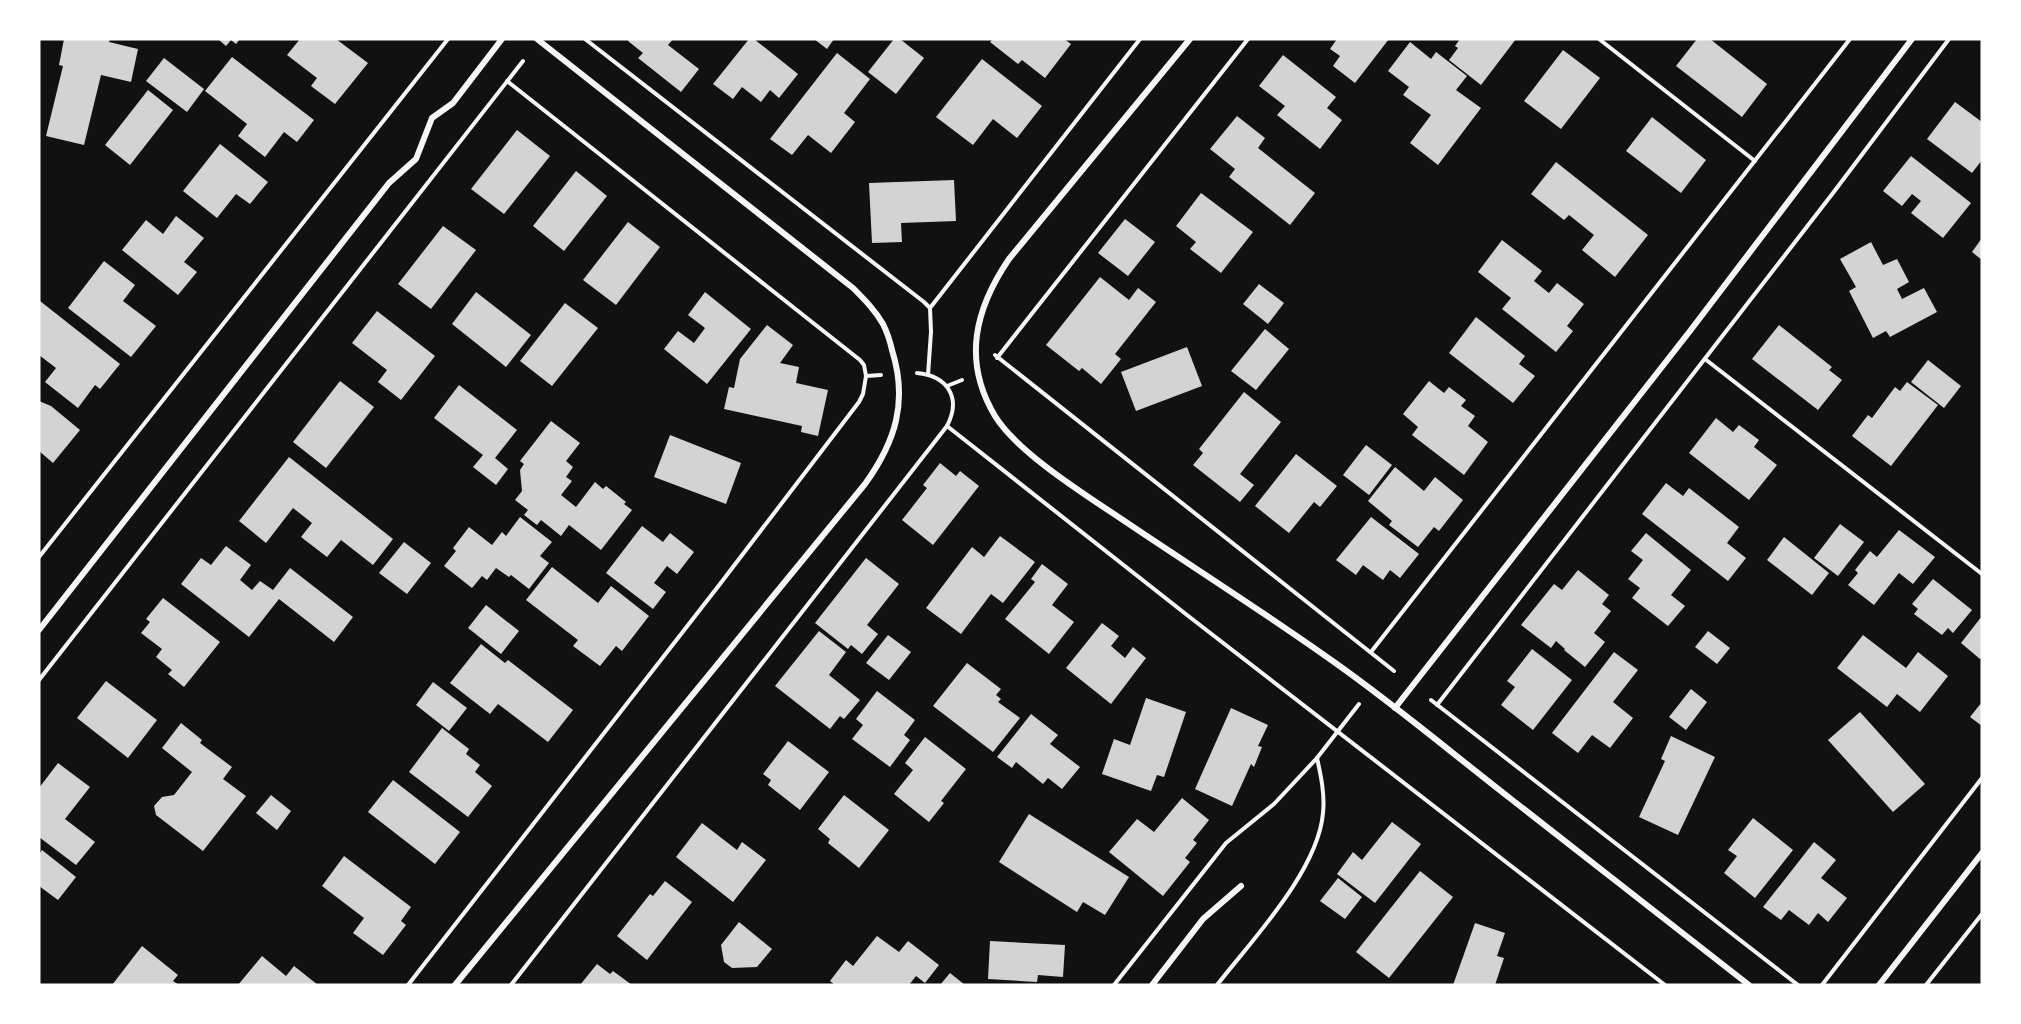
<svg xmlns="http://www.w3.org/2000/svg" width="2021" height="1024" viewBox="0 0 2021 1024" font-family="'Roboto Serif',serif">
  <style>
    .building { fill: #d3d3d3 }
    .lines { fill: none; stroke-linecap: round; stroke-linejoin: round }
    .path { stroke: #f5f5f5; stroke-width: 4 }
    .minor { stroke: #f5f5f5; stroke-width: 6 }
  </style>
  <rect width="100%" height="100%" fill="#111"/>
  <g class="building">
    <polygon points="64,39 110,39 109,42 138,49 131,82 101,75 84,145 46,136 63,66 59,65"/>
    <polygon points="218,39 240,39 236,44 231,40 226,46"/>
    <polygon points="300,39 336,39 368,63 335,104 311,86 317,78 287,55"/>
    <polygon points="629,39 673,39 668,45 699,69 681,92 638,58 643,53 628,41"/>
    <polygon points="749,39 754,39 798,74 779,98 770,90 761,102 742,87 733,99 713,84"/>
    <polygon points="814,39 834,39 827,49"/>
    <polygon points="894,39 900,39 924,58 896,94 868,72"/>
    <polygon points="993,39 1064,39 1071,44 1045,78 1022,60 1018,64 990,42"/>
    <polygon points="1337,39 1389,39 1355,83 1333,66 1340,56 1330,49"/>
    <polygon points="1460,39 1516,39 1481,85 1449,60 1458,48 1455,46"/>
    <polygon points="1697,39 1710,39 1767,84 1742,117 1676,66"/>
    <polygon points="1410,42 1431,59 1436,52 1467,76 1456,90 1481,108 1438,165 1410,143 1431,115 1403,95 1409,87 1388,71"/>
    <polygon points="1563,50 1600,78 1561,129 1524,101"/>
    <polygon points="837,53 870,79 844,113 855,122 831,153 808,135 792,155 770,139"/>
    <polygon points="1283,55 1336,97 1327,108 1342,120 1320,149 1277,115 1285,106 1259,86"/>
    <polygon points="232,57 314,120 297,142 284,132 265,157 238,136 247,124 205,91"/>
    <polygon points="164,58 204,89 187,112 146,81"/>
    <polygon points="982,59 1042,106 1017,138 993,119 973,145 936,117"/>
    <polygon points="148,90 173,110 130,165 105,145"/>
    <polygon points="1955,102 1982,122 1982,160 1972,173 1927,139"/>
    <polygon points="1237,116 1265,138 1258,148 1315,193 1290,225 1229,177 1235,169 1210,149"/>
    <polygon points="1652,117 1706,160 1681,193 1626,151"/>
    <polygon points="517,130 550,156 504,214 471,189"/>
    <polygon points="220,144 268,182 250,204 236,194 217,218 183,191"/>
    <polygon points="1911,156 1971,203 1943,238 1911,213 1921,201 1912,194 1902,206 1883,191"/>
    <polygon points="1556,162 1648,235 1615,277 1582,250 1594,235 1569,215 1564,220 1531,194"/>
    <polygon points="576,171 607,196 564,251 533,226"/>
    <polygon points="954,180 956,221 901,223 902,242 872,243 869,183"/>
    <polygon points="1201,193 1253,232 1221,273 1190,249 1196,242 1176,226"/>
    <polygon points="176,216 204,238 184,262 197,272 178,295 122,250 146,220 163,234"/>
    <polygon points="1125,219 1155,242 1128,276 1098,253"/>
    <polygon points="628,222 660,247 616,305 583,280"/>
    <polygon points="443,226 476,250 431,309 398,284"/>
    <polygon points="1982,238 1982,260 1972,252"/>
    <polygon points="1502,240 1542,271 1534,281 1549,293 1557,283 1584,304 1567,326 1573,331 1556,352 1502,309 1511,298 1478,272"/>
    <polygon points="1871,242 1883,265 1897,259 1909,282 1897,289 1902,299 1924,288 1937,312 1890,337 1886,331 1873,338 1849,291 1856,287 1840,259"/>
    <polygon points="104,261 135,285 123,301 156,326 131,357 68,308"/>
    <polygon points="1100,277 1129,300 1138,288 1156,302 1115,354 1121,359 1101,384 1082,368 1079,371 1046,345"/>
    <polygon points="1259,284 1284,303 1268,324 1243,304"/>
    <polygon points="476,292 531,335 506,367 452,324"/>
    <polygon points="705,292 751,329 707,384 664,349 678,331 694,343 705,328 688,315"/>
    <polygon points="40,301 120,364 100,389 95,385 78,408 45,382 56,368 39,355"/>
    <polygon points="565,303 598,328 552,386 520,361"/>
    <polygon points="377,311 435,356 401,400 378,382 387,370 352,343"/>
    <polygon points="1476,317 1525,356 1519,364 1535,376 1513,403 1449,353"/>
    <polygon points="767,325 793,345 780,363 799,367 796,383 828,390 818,436 801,432 802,426 724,409 729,387 734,388 740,359"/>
    <polygon points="1779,325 1832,367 1829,370 1842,380 1818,410 1752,359"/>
    <polygon points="1265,329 1289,349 1256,390 1231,371"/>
    <polygon points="1187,347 1202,386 1136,411 1121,372"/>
    <polygon points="1928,360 1961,386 1944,408 1911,382"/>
    <polygon points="340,381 374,407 326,468 293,442"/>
    <polygon points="1429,381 1444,393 1449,387 1466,400 1461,406 1475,416 1468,426 1488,442 1464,475 1412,435 1418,427 1403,414"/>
    <polygon points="1907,382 1938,405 1891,466 1852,436 1868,415 1872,418 1895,387 1900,391"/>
    <polygon points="459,385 517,430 495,458 508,469 496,485 473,467 483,455 434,418"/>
    <polygon points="1244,392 1281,422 1240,474 1254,485 1240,502 1193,465 1203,453 1199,449"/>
    <polygon points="39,401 51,406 80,430 53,463 39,451"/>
    <polygon points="1716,418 1733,432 1739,425 1759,440 1754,447 1777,465 1749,500 1689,453"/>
    <polygon points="551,421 580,443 566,461 573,467 566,477 572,481 561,495 576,507 595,482 603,489 606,486 626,502 624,504 632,510 601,550 569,525 561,536 541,520 537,525 524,515 528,510 515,500 522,491 520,470 524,464 520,461"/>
    <polygon points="670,435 741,463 726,504 654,477"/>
    <polygon points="1366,445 1392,465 1369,495 1343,475"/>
    <polygon points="1296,454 1337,486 1320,507 1314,502 1289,533 1255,506"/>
    <polygon points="289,457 393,539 373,565 341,540 327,557 301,537 312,523 293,508 266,543 239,521"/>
    <polygon points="940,463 956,476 960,471 979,486 933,545 902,520 927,488 923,485"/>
    <polygon points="1395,467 1424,491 1435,477 1463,500 1439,531 1434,527 1418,547 1389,525 1392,521 1368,501"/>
    <polygon points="1666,483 1683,496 1689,488 1739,527 1727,543 1746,558 1728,581 1642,514"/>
    <polygon points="520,517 552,542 540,556 549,563 529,589 511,575 509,577 496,568 487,580 482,576 472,588 444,566 456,551 453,548 469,527 492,545 502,532 506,536"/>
    <polygon points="1371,517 1419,554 1400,578 1390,570 1383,580 1363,565 1356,575 1336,560"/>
    <polygon points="1840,524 1864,542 1838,576 1814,558"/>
    <polygon points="642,526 663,542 670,533 694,552 677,574 667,566 654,583 666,592 653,609 606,573"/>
    <polygon points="1899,530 1935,557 1913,584 1899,573 1874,605 1848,585 1858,573 1855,570 1870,551 1877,557"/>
    <polygon points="1646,533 1691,570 1671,595 1685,606 1668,626 1632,598 1640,588 1628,579 1643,560 1631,551"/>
    <polygon points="1000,536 1035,562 1003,603 991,594 961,634 926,608 972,547 984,557"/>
    <polygon points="1784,537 1829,573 1812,595 1767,560"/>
    <polygon points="404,542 431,563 407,594 379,573"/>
    <polygon points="226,546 251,565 240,580 252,590 260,581 273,590 290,568 353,617 334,642 279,599 249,637 181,584 201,558 211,565"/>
    <polygon points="866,558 899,584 867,625 878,634 862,654 851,645 848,649 815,623"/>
    <polygon points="1042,564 1068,584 1052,605 1074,622 1049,654 1005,619 1035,582 1031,579"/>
    <polygon points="552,567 598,603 611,586 649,616 622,651 616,646 600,666 573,646 578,640 526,600"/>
    <polygon points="1578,570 1609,595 1602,604 1611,611 1594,633 1605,642 1585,667 1564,650 1565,649 1556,641 1551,648 1521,625 1554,584 1562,590"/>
    <polygon points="1933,579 1972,610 1953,633 1948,628 1942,635 1914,614 1918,609 1912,604"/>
    <polygon points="163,598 220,642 184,687 168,674 172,670 156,657 162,649 141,633 150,622 146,619"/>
    <polygon points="486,605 519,631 501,654 468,628"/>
    <polygon points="1982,616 1982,657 1980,659 1961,643"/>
    <polygon points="1102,623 1119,636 1111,646 1125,658 1133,647 1146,658 1111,704 1066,668"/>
    <polygon points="819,631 846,652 829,675 860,700 844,719 840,716 830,729 775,686"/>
    <polygon points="1708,631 1730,648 1717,664 1695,647"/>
    <polygon points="888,635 911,652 889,680 866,663"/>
    <polygon points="1863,635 1906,668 1918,652 1948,676 1920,712 1897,694 1887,707 1837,668"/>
    <polygon points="481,644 505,663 508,660 573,710 548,742 498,704 490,714 450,683"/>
    <polygon points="1532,649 1572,680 1533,730 1501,705 1515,687 1507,681"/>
    <polygon points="1614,652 1638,670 1613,702 1633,718 1610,748 1592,735 1578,753 1552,733"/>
    <polygon points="967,663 1001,689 996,695 1001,699 998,702 1020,718 993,752 933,706"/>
    <polygon points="106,681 157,720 128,758 77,718"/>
    <polygon points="433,682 467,708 449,731 416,705"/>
    <polygon points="1691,689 1707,702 1686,730 1669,717"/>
    <polygon points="877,691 915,720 904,735 910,740 890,767 852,739 863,725 856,719"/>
    <polygon points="1146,698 1186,712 1164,777 1157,775 1151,791 1102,774 1114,739 1130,745"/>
    <polygon points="1982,702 1982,726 1970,717"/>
    <polygon points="1231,708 1268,725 1258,746 1262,747 1254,767 1251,764 1232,806 1195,789"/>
    <polygon points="1860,712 1925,784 1893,812 1828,740"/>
    <polygon points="1031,714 1058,735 1050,744 1080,767 1062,789 1048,778 1043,784 1016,762 1012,768 997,757"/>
    <polygon points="181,723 202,740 200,743 232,767 223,779 246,796 203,851 156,815 154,806 162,797 174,795 192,772 162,748"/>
    <polygon points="442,728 469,749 466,754 480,765 475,772 492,786 468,817 409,772"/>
    <polygon points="1671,736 1715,757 1678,835 1639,817 1665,761 1661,759"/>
    <polygon points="925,737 966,769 941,801 944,803 929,822 894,794 913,770 905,763"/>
    <polygon points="788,741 829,772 800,810 768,785 771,780 763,774"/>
    <polygon points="58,763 90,787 65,819 95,842 76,865 39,837 39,788"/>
    <polygon points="393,780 460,832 435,864 368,812"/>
    <polygon points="271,795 291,811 277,830 256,813"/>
    <polygon points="844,795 889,830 859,868 828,843 830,839 818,829"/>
    <polygon points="1182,798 1209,820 1193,840 1197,843 1185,858 1190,862 1163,896 1109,852 1137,819 1154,832"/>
    <polygon points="1029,814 1129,877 1105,915 1083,902 1077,912 999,862"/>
    <polygon points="1753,818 1793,850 1755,898 1724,873 1737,856 1728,850"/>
    <polygon points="1392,822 1421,844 1375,903 1337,874 1353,852 1362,860"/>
    <polygon points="702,823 737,850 742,842 766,860 733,902 676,857"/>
    <polygon points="1814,842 1836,860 1821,878 1847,898 1828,922 1818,913 1809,925 1789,910 1781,920 1763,907"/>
    <polygon points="42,850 76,877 58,900 39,886 39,855"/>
    <polygon points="344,856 411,907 401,921 406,925 383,955 353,933 364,918 322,886"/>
    <polygon points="1420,871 1453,897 1389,978 1356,952"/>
    <polygon points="1338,878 1362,897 1345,919 1320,901"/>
    <polygon points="665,881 692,902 647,960 617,936 650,894 653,896"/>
    <polygon points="739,922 772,949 757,967 732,968 724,962 721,945"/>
    <polygon points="1475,923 1505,933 1497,956 1504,958 1495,985 1453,985"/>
    <polygon points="877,936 899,952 908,941 939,965 925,983 916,976 909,985 835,985 830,981 846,960 853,966"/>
    <polygon points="990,941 1065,945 1063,977 1038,975 1037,982 988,979"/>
    <polygon points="142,946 178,975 173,981 179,985 112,985"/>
    <polygon points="262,956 286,976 294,966 318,985 238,985"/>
    <polygon points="597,964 610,974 613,971 632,985 580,985"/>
    <polygon points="950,973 965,985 940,985"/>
  </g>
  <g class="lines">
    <g class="path">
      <polyline points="585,39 924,302 930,308 931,332 928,375"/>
      <polyline points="1599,39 1755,161"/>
      <polyline points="507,81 860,360 864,365 866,376 881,375"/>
      <polyline points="930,308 1140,39"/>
      <polyline points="995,355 1394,671"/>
      <polyline points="997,358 1248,39"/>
      <polyline points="1705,359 1982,574"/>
      <polyline points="947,386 962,380"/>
      <polyline points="947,426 1187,615 1665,985"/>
      <polyline points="39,557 448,39"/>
      <polyline points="1371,652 1850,39"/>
      <polyline points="39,680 523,61"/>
      <polyline points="1431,700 1798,985"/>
      <polyline points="1437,705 1833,193 1949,39"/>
      <polyline points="408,985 720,584 859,402 863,394 866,376"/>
      <path d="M511,985L947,426C962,397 947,376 917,373"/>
      <polyline points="1114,985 1226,843 1274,804 1317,758 1359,704"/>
      <path d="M1217,985C1252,940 1318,871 1323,813C1325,795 1321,776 1317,758"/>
      <polyline points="1822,985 1982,778"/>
      <polyline points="1926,985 1982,914"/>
    </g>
    <g class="minor">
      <path d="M1190,39L1009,259C975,309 962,361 995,416C1017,452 1084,494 1120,518C1191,566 1264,612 1334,662C1395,705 1452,753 1511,799C1590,861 1670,923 1749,985"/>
      <polyline points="39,630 389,183 416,159 432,118 453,103 502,39"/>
      <polyline points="1395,708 1690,331 1912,39"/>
      <path d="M455,985L865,484C896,441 908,401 892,350C890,341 887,332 883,324C875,310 864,299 853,288L537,39"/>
      <polyline points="1152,985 1203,919 1241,886"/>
      <polyline points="1879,985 1982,853"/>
    </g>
  </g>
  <rect width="2021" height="1024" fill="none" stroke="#ffffff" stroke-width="81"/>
</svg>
